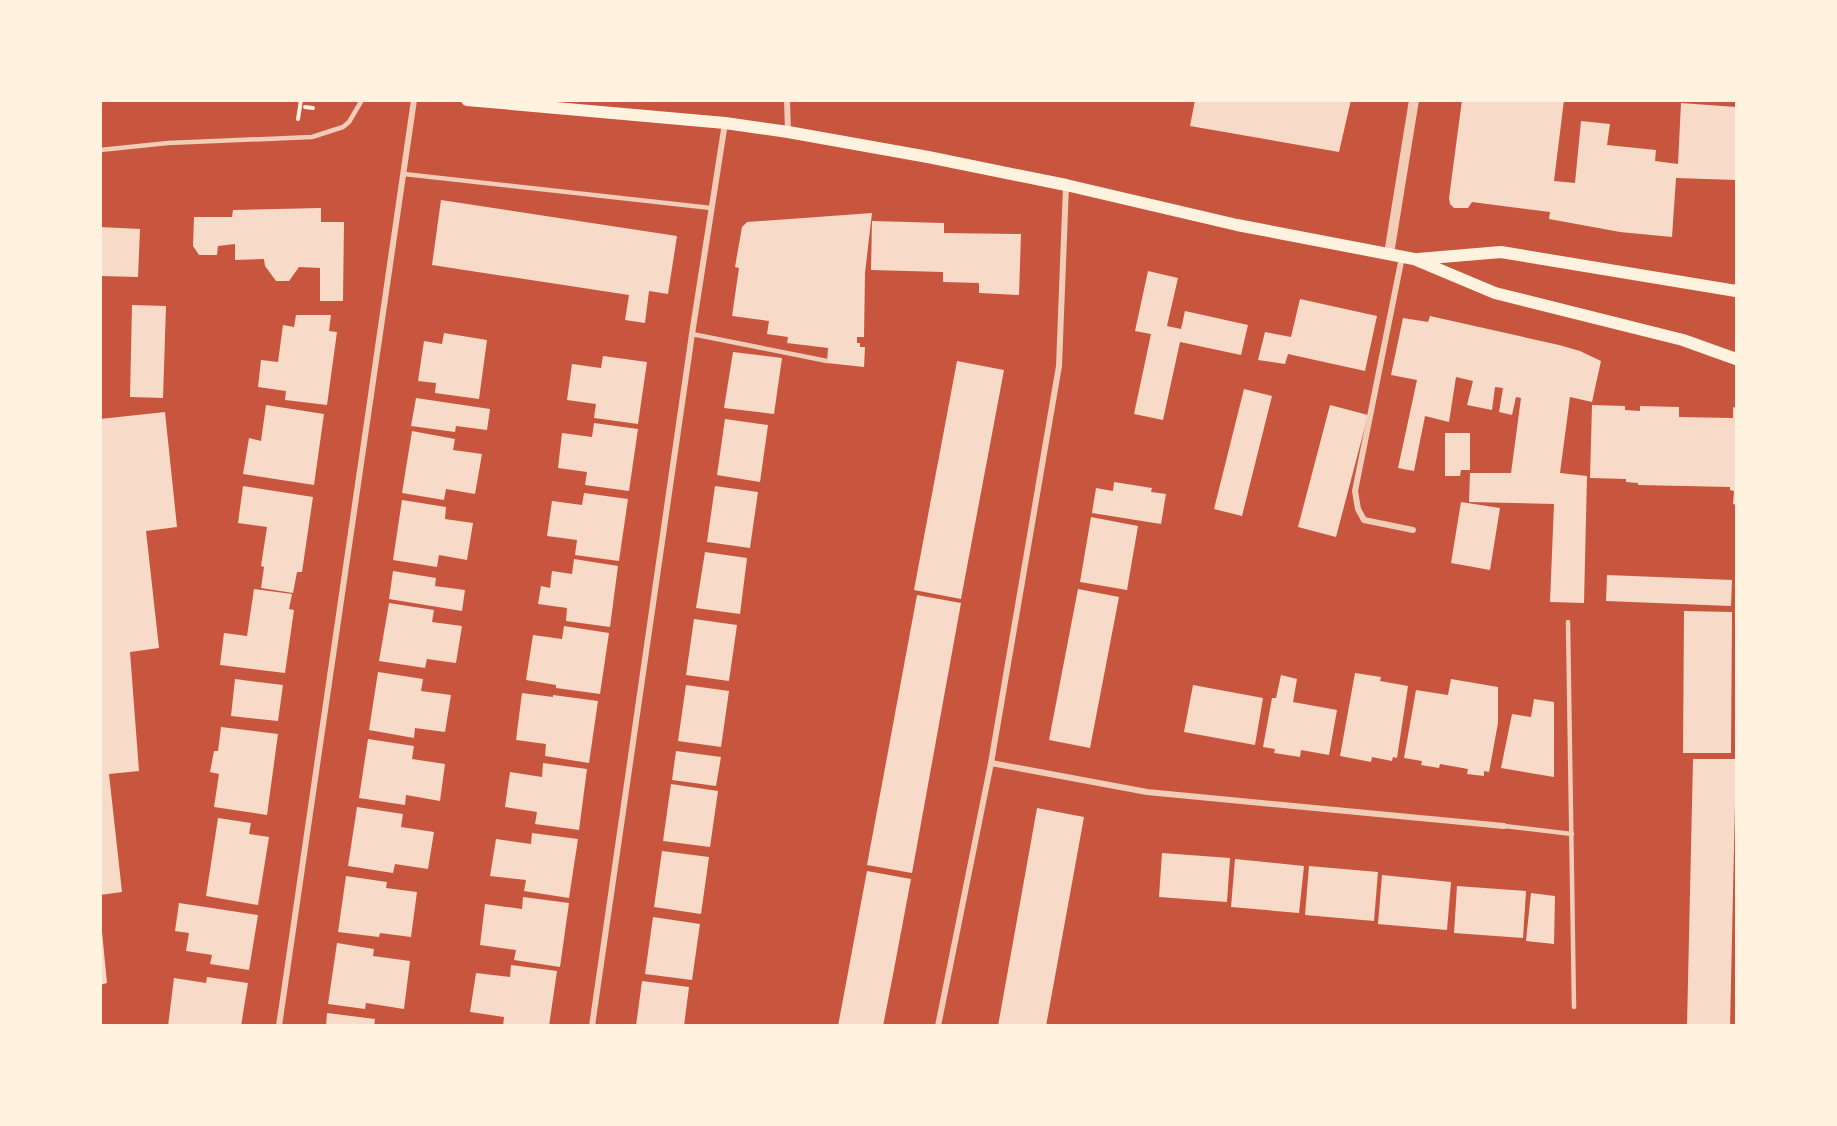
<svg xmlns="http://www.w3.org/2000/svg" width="1837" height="1126" viewBox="0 0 1837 1126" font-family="Lora,serif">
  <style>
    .building { fill: #f7dbc8 }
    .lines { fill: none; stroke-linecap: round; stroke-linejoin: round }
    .path { stroke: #fff3e0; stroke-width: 4 }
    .service { stroke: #f1ccb7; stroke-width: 4.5 }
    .minor { stroke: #f1ccb7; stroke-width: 6 }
    .tertiary { stroke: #f1ccb7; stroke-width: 10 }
    .secondary { stroke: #fff3e0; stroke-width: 12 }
  </style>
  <rect width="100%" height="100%" fill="#c8553d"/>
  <g class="building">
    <polygon points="1195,100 1351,100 1339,152 1190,126"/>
    <polygon points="1462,100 1564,100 1554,181 1575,183 1581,121 1610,124 1607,145 1656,150 1655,161 1678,164 1681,103 1736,107 1736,180 1676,178 1672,237 1620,232 1549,219 1550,212 1472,202 1468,208 1454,208 1450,204 1449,198"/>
    <polygon points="441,200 677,236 668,294 649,291 645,323 625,320 629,295 432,265"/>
    <polygon points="321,208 321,222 344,222 343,301 320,301 320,268 299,267 289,281 276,281 265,266 264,259 235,260 235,244 218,246 217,255 199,255 193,246 194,217 232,217 233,210"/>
    <polygon points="872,213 865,273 864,337 857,337 857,343 860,343 860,347 865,347 864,367 827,363 828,348 787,343 788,337 767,334 769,321 732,316 739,268 735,267 742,227 747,222"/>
    <polygon points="872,221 944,223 944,233 1021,234 1019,295 979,293 979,283 943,282 943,272 871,270"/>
    <polygon points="100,227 140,229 138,277 100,276"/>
    <polygon points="1148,271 1178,278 1167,326 1181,329 1185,311 1248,325 1241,355 1180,342 1163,420 1134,414 1151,334 1135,331"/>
    <polygon points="1300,299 1377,316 1365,371 1288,354 1285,364 1258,360 1265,332 1291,337"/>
    <polygon points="132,305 166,306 163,398 130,397"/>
    <polygon points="296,315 331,315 329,331 337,332 327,405 285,400 286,391 258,387 261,360 278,362 283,325 294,327"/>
    <polygon points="1430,316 1559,345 1580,351 1601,361 1592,402 1570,397 1560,473 1587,476 1584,603 1550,602 1554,504 1469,502 1470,473 1511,473 1521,398 1516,397 1512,415 1499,412 1503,388 1495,387 1492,410 1467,405 1473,381 1456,377 1449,422 1425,416 1414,471 1398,468 1417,380 1391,375 1403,318 1428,322"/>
    <polygon points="444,333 487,340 479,399 435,393 436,383 418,381 424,341 442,344"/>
    <polygon points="733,352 782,358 774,414 724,408"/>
    <polygon points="603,356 647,362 638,424 594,418 596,404 567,400 572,364 601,368"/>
    <polygon points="957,361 1004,370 961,599 914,590"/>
    <polygon points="1244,389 1272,396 1242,516 1214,509"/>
    <polygon points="416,398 490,409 487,430 456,426 455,432 411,426"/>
    <polygon points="266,405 324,414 314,485 243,474 249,438 261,441"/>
    <polygon points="1330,405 1368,415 1336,537 1298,527"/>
    <polygon points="1592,405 1625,406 1625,410 1640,411 1640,406 1679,407 1679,417 1733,418 1733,407 1736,408 1736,505 1733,504 1734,491 1730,490 1730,487 1638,485 1638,483 1626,482 1626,479 1590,478"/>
    <polygon points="165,412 177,527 146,531 159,648 130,652 139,771 109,774 122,892 100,895 100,419"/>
    <polygon points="725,419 768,425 760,482 717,475"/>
    <polygon points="594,423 638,429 629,491 585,485 587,472 558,468 562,433 592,437"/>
    <polygon points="412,431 455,439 453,450 482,454 475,494 446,489 444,500 402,493"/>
    <polygon points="1445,433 1470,433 1470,470 1461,470 1460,476 1445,476"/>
    <polygon points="1114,482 1152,488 1151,492 1166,494 1161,524 1092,513 1096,488 1113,491"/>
    <polygon points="243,486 313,497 302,572 297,572 293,593 261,588 264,567 261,566 267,527 238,523"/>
    <polygon points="715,486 758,492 750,548 707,542"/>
    <polygon points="584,493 628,499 619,561 575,555 577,540 547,536 552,501 582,505"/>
    <polygon points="402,500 446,507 445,519 473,523 467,560 439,555 437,567 393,560"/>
    <polygon points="1461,502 1500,508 1490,570 1451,563"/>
    <polygon points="1091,517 1138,526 1127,590 1080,582"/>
    <polygon points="705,552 747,558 740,614 696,608"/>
    <polygon points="574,559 618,566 610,627 566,621 567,608 538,604 541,586 550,588 552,571 572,574"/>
    <polygon points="393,571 436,578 435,586 465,590 462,611 389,599"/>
    <polygon points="1607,575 1732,580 1731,606 1606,601"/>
    <polygon points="254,589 292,594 289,609 294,610 285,673 220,665 224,633 247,636"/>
    <polygon points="1078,589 1119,597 1090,748 1049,740"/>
    <polygon points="917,595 961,603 912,873 867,865"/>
    <polygon points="389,603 434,610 432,622 462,626 456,663 427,659 425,668 379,661"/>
    <polygon points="1684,611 1732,612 1731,753 1683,753"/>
    <polygon points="694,619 737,625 729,681 686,675"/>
    <polygon points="564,626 609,633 600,694 556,688 556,685 526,680 533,635 562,639"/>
    <polygon points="378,672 423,679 421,691 451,695 445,732 415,728 414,738 369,730"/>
    <polygon points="1355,673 1381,677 1380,681 1408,686 1397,758 1393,757 1392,761 1372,757 1371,762 1340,756"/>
    <polygon points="1281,675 1297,679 1293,702 1337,710 1329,755 1301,750 1300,757 1274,753 1275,749 1263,747 1272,698 1276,698"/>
    <polygon points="235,679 283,685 278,721 231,716"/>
    <polygon points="1451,679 1498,687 1498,723 1489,772 1484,771 1484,776 1467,774 1468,769 1440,764 1439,768 1421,765 1422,761 1404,758 1416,690 1448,695"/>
    <polygon points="686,685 729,691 721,747 678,741"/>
    <polygon points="1193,685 1263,698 1255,745 1184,732"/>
    <polygon points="522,693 553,697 553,695 598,701 589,763 545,756 546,744 516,740"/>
    <polygon points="1534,699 1554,702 1554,777 1501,768 1512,714 1531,717"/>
    <polygon points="221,727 278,734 267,815 214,807 219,774 210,772 214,751 218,751"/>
    <polygon points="368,739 414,746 412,759 445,764 440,801 406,795 405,805 359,798"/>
    <polygon points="676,751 721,757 716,786 672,780"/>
    <polygon points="1693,759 1736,759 1730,1026 1687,1026"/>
    <polygon points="543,763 587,769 579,830 535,824 537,812 505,807 510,772 542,777"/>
    <polygon points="671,784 718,791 710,847 663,841"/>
    <polygon points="357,807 403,814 401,827 434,832 428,869 395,864 393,873 348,866"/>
    <polygon points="1037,808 1084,817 1046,1026 998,1026"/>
    <polygon points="218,818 251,823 249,834 269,837 258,905 206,896"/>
    <polygon points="532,833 578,839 569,898 524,891 526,880 490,876 496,839 531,844"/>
    <polygon points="662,851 709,857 701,914 654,907"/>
    <polygon points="1162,853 1230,858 1227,902 1159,897"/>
    <polygon points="1235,859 1304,866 1299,913 1231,907"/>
    <polygon points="1309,866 1378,872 1374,921 1305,915"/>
    <polygon points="867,871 911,879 892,980 883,1026 838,1026"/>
    <polygon points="1382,875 1451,882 1447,930 1378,924"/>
    <polygon points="346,876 387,882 386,888 417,892 411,937 380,933 379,937 338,932"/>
    <polygon points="1457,886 1526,891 1523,938 1454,933"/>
    <polygon points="1531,893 1555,896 1554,944 1526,941"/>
    <polygon points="523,897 569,903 560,967 514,960 516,950 480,945 485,904 522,909"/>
    <polygon points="179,903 258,915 249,970 210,964 212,955 186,951 189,933 175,931"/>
    <polygon points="653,917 700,924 692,980 645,974"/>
    <polygon points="100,932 102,932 107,983 100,985"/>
    <polygon points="337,943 374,949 373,956 410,961 404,1009 366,1003 365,1009 328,1004"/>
    <polygon points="511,965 557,971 549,1026 503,1026 504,1017 470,1012 476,973 510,977"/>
    <polygon points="207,977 248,983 241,1026 168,1026 174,978 206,983"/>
    <polygon points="642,981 689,987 684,1026 636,1026"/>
    <polygon points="327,1013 375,1019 374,1026 326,1026"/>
  </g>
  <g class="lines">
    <g class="path">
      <polyline points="305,107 313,108"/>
      <polyline points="298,119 301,100"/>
    </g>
    <g class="service">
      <polyline points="100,150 168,143 312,137 343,127 349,122 362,100"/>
      <polyline points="404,174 711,208"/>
      <polyline points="692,334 827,361"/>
      <polyline points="1568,622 1574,1007"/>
      <polyline points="1504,826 1572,834"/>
    </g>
    <g class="minor">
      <polyline points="787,100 788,132"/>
      <polyline points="1402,257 1355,491 1358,509 1364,520 1413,530"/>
      <polyline points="991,763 1147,792 1504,826"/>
      <polyline points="279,1026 414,100"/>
      <polyline points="592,1026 692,334 725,123"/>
      <polyline points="938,1026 991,763 1059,366 1066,186"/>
    </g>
    <polyline class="tertiary" points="1389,254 1414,100"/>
    <g class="secondary">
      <polyline points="467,100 725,123 788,132 928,157 1066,185 1237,225 1414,259 1495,293 1683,340 1736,359"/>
      <polyline points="1418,259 1501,252 1736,291"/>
    </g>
  </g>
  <rect width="1837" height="1126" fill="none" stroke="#fff3e0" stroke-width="204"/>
</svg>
